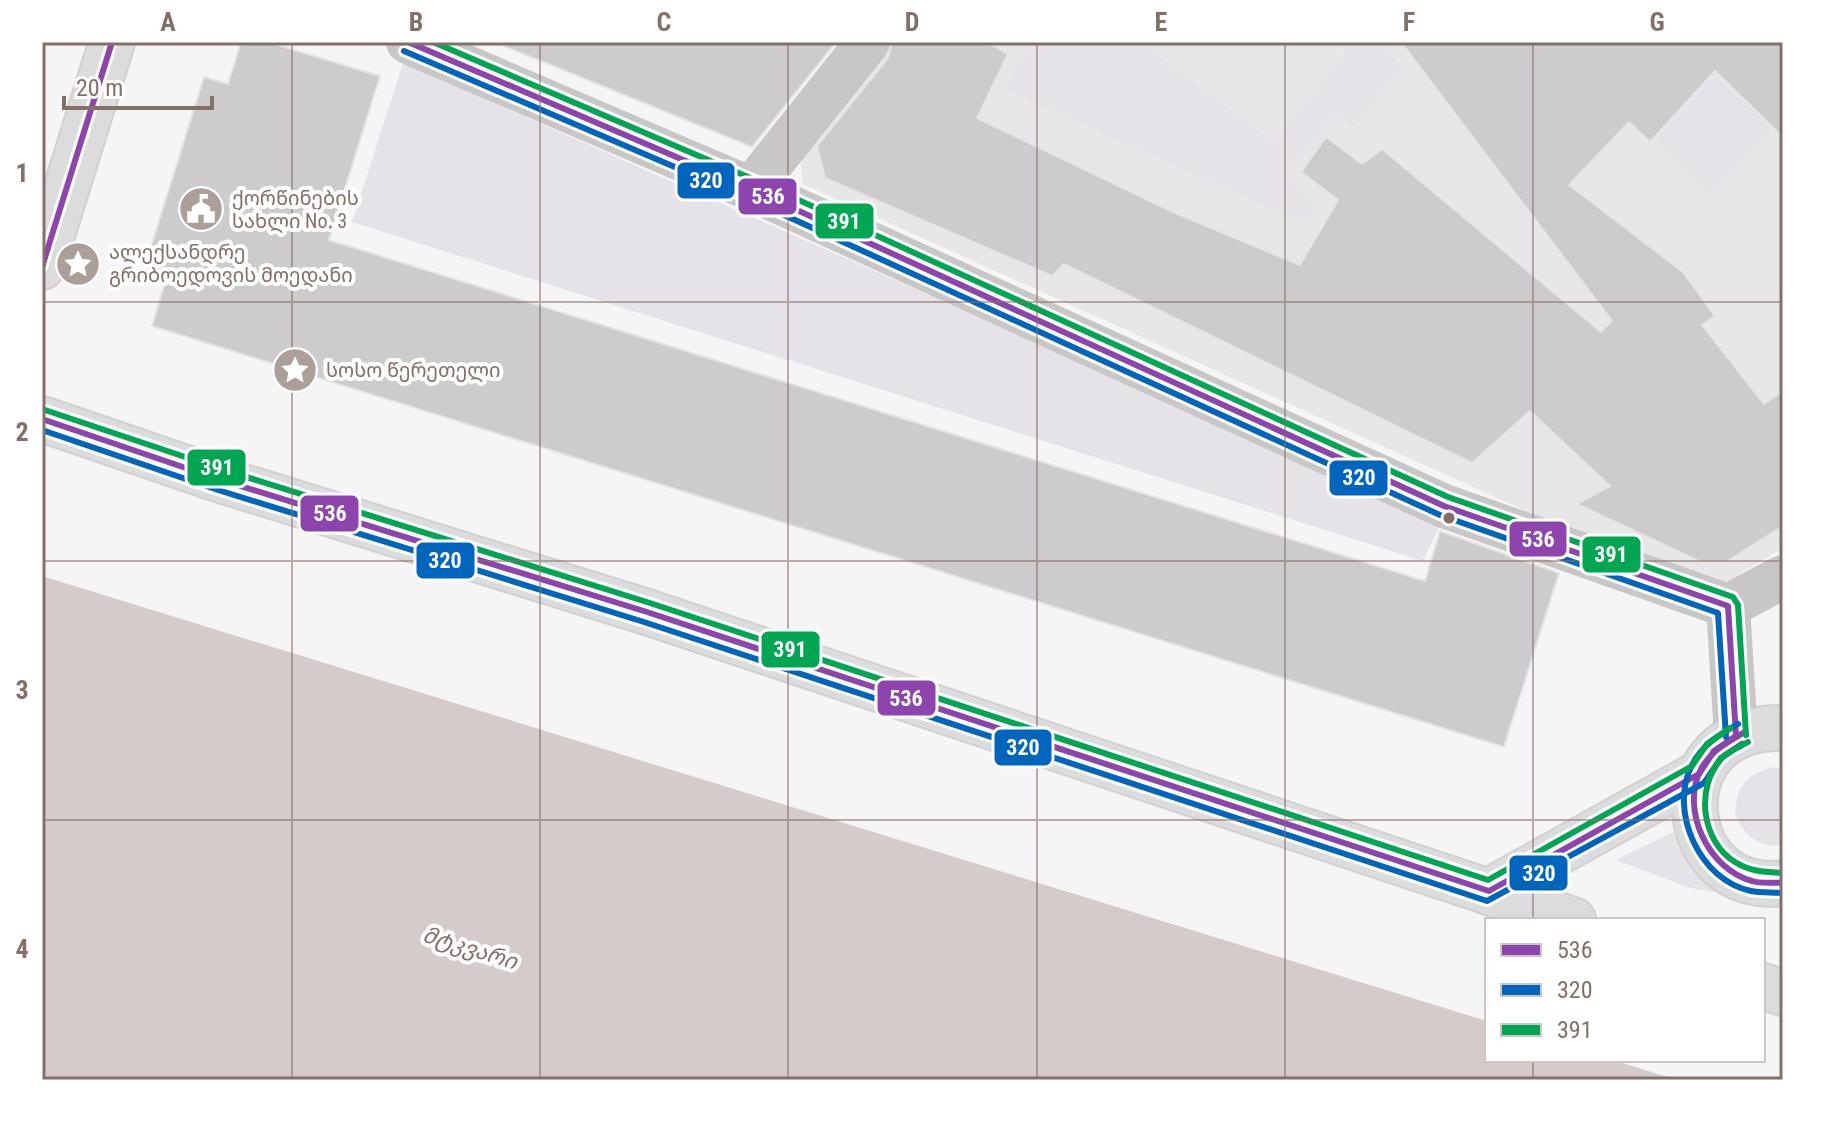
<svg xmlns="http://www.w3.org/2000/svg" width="1825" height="1122" viewBox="0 0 1825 1122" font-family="'Roboto Condensed','Noto Sans Georgian',sans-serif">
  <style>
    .built { fill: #e8e6e7 }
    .green { fill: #e6e3e8 }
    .water { fill: #d4cbca }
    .building { fill: #cdcbcb; stroke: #e4e4e5; stroke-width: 2 }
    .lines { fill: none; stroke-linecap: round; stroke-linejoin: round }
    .secondary-casing { stroke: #d2d0d0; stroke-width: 48 }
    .primary-casing { stroke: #d2d1d1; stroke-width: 48 }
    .street { stroke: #c8c7c6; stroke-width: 44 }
    .secondary { stroke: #dddcdc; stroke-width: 44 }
    .primary { stroke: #dddcdc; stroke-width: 44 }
    .bus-1-casing { stroke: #fff; stroke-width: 12 }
    .bus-2-casing { stroke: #fff; stroke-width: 12 }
    .bus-3-casing { stroke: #fff; stroke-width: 12 }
    .bus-1 { stroke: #8e44ad; stroke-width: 6 }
    .bus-2 { stroke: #0065bd; stroke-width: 6 }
    .bus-3 { stroke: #00a651; stroke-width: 6 }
    .grid { fill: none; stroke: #837068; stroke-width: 2; stroke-opacity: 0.55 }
    .bus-dot { fill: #837068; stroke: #fff; stroke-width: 3 }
    .labels { text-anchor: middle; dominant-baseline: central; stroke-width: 8; stroke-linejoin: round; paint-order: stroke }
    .poi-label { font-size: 20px; fill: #837068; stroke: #fff; text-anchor: start }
    .water-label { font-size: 22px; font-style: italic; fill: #866c69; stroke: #fff }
    .line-badge { stroke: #fff; stroke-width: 3 }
    .badge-label { font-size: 22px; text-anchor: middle; font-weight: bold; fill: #fff }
    .neatline { fill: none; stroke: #837068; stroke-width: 3 }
    .grid-label { font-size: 26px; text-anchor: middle; font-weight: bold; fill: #837068 }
  </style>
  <rect width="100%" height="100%" fill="#f5f5f6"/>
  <g class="built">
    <polygon points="888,42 1031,42 1004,89 1282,177 1334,116 1354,128 1402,65 1384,42 1783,42 1783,548 1729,580 1692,586 803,184 800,159"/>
    <polygon points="1142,42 1334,42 1346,52 1273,142"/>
  </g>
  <g class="green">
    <polygon points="1031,42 1142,42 1273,142 1345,52 1334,42 1384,42 1402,66 1354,128 1334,116 1282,177 1317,204 1303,223 1004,89"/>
    <polygon points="403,63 1442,521 1423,561 352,222"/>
    <polygon points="1715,76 1771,128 1710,193 1655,141"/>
    <path d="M1775,767L1783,769V845C1759,849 1743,835 1735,813C1736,786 1748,772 1775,767Z"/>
    <polygon points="1673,832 1689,859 1718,893 1687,887 1616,860"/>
  </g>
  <polygon class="water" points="42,576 1487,1021 1487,1060 1613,1060 1677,1080 42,1080"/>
  <g class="building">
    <polygon points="241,42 268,42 380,76 329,240 1425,581 1440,531 1559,573 1504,747 152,326 167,276 144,269 204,77 228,84"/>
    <polygon points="494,42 836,42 752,147"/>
    <polygon points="892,42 987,42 1008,54 977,118 1173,212 1300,265 1338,200 1301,172 1326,137 1362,164 1382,149 1601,332 1612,321 1401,42 1783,42 1783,137 1715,71 1650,142 1629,122 1569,185 1683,272 1715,316 1702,325 1764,404 1783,391 1783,526 1726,562 1701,562 1577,504 1610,486 1530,411 1472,463 1064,264 1052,276 825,178 817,146 888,58"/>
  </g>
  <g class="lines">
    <g class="secondary-casing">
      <g id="secondary">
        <polyline points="42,267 112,42"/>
        <path d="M1783,728C1658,724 1673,897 1783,883"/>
        <polyline points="1489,891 1699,774"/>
      </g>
    </g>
    <g class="primary-casing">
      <g id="primary">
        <polyline points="42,419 221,480 647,612 1573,920"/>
        <polyline points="1763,986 1783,993"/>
      </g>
    </g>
    <g class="street">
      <polyline points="408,42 751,189 1444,506 1728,606"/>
      <polyline points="751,189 868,42"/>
      <polyline points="1728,606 1736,736"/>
      <polyline points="1728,606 1783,577"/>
    </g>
    <use href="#secondary" class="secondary"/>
    <use href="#primary" class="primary"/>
    <g class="bus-1-casing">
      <g id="bus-1">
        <polyline points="408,42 751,189 1444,506 1728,606 1736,736"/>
        <polyline points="42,267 112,42"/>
        <polyline points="42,419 221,480 647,612 1489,891 1699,774 1714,751 1736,736"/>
        <path d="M1743,733C1726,743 1711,751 1701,769C1680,810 1708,869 1752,881C1761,884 1773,882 1783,883"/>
      </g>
    </g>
    <g class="bus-2-casing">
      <g id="bus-2">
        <polyline points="404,51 747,198 1440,515 1718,613 1726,737"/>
        <polyline points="42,430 218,490 644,622 1487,901 1704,783 1721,758 1742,744"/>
        <path d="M1738,724C1719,735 1702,745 1692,765C1668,811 1700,881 1751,891C1761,893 1772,892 1782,893"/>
      </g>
    </g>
    <g class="bus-3-casing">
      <g id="bus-3">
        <polyline points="433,42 755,180 1448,497 1733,597 1738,605 1746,735"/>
        <polyline points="45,410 224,470 650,603 1488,880 1692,766 1707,744 1730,728"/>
        <path d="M1748,742C1740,747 1728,751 1722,758C1695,787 1701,841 1735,862C1751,872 1765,872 1783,873"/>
      </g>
    </g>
    <use href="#bus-1" class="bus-1"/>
    <use href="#bus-2" class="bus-2"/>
    <use href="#bus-3" class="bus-3"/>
  </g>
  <path class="grid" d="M292,42V1080M540,42V1080M788,42V1080M1037,42V1080M1285,42V1080M1533,42V920M42,302H1783M42,561H1783M42,820H1783M1533,1060V1080"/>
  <defs>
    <g id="civic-disc" transform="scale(2.3)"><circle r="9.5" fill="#ab9f9a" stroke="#fff"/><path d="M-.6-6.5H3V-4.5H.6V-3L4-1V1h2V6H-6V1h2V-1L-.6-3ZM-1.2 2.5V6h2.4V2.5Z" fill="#fff"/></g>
    <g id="sight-disc" transform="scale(2.3)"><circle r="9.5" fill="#ab9f9a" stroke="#fff"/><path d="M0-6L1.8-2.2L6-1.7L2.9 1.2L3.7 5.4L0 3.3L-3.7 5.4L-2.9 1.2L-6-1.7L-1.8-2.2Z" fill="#fff"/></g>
  </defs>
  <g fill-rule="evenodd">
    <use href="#civic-disc" x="201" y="209"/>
    <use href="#sight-disc" x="78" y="264"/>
    <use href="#sight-disc" x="295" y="370"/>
  </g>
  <circle class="bus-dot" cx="1449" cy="518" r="7"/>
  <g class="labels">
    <g class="poi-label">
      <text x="232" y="198">ქორწინების<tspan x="232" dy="23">სახლი No. 3</tspan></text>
      <text x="109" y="252">ალექსანდრე<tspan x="109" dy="23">გრიბოედოვის მოედანი</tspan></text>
      <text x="326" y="370">სოსო წერეთელი</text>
    </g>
    <g class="water-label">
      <text transform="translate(470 948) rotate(17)">მტკვარი</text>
    </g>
  </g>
  <g class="line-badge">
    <rect x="676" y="161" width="60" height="39" rx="8" fill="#0065bd"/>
    <rect x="737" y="177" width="61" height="39" rx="8" fill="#8e44ad"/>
    <rect x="814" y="202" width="61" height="38" rx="8" fill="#00a651"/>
    <rect x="186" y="448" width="61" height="39" rx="8" fill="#00a651"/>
    <rect x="1328" y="459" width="61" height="38" rx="8" fill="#0065bd"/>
    <rect x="299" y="494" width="61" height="39" rx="8" fill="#8e44ad"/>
    <rect x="1508" y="520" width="60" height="38" rx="8" fill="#8e44ad"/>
    <rect x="1581" y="535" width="61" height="39" rx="8" fill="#00a651"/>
    <rect x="415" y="541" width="61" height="39" rx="8" fill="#0065bd"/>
    <rect x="760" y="630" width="61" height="39" rx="8" fill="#00a651"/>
    <rect x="876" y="679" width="61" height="38" rx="8" fill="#8e44ad"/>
    <rect x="993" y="728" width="60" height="39" rx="8" fill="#0065bd"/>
    <rect x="1508" y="854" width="61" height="38" rx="8" fill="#0065bd"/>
  </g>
  <g class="badge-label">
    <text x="706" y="188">320</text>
    <text x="768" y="204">536</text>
    <text x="844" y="229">391</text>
    <text x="217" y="475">391</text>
    <text x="1359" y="485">320</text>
    <text x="330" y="521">536</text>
    <text x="1538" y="547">536</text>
    <text x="1611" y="562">391</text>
    <text x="445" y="568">320</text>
    <text x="790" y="657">391</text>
    <text x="906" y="706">536</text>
    <text x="1023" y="755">320</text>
    <text x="1539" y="881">320</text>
  </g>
  <rect width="1825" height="1122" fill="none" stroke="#ffffff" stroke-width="88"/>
  <rect x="1485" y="918" width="280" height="144" fill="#ffffff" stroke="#cdc6c3" stroke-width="2"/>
  <rect x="1501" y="944" width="40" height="12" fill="#8e44ad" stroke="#cdc6c3" stroke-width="2"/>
  <text x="1557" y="958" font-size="24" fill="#837068">536</text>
  <rect x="1501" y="984" width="40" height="12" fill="#0065bd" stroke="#cdc6c3" stroke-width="2"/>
  <text x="1557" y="998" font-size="24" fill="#837068">320</text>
  <rect x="1501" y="1024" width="40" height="12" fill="#00a651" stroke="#cdc6c3" stroke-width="2"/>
  <text x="1557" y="1038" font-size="24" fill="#837068">391</text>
  <path d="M64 96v12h148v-12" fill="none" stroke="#837068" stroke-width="4"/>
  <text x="76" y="96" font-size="24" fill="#837068" stroke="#ffffff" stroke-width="6" paint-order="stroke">20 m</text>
  <rect x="44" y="44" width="1737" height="1034" class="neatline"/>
  <g class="grid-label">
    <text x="168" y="31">A</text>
    <text x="416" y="31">B</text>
    <text x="664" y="31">C</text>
    <text x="912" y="31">D</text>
    <text x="1161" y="31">E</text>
    <text x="1409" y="31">F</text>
    <text x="1657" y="31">G</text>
    <text x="22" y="182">1</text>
    <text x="22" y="441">2</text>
    <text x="22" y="699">3</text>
    <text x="22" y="958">4</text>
  </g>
</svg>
